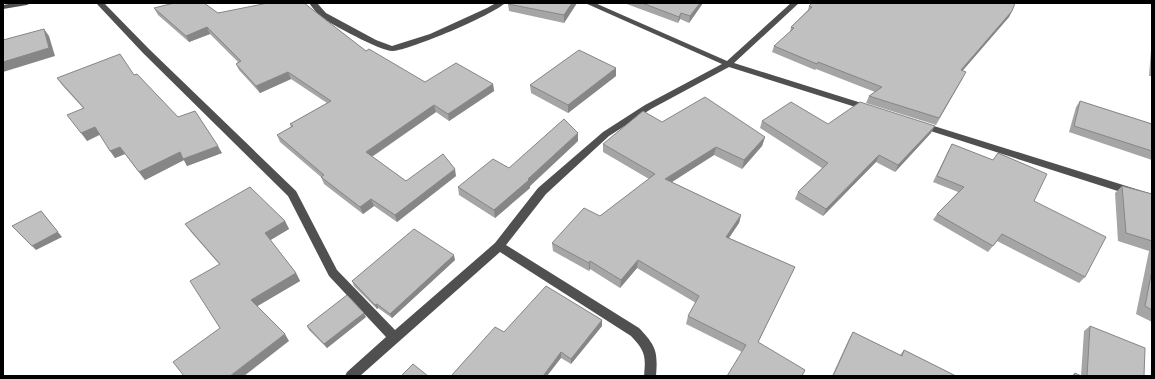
<svg xmlns="http://www.w3.org/2000/svg" width="1155" height="379" viewBox="0 0 1155 379" font-family="'Space Grotesk',sans-serif">
  <style>
    .lines { fill: none; stroke-linecap: round; stroke-linejoin: round }
    .minor { fill: #505050; fill-rule: evenodd }
    .wall { fill: #a5a5a5 }
    .shaded-wall { fill: #868686 }
    .building { fill: #c0c0c0; stroke: #868686 }
  </style>
  <rect width="100%" height="100%" fill="#fff"/>
  <g class="lines">
    <g class="minor">
      <polygon points="14,3 31,3 27,5 3,9 3,5"/>
      <path d="M96,3H104L149,49L296,191L337,270L395,330L495,243L538,188L603,132L645,105L722,64L585,3H595L727,61L791,3H799L734,63L871,106L872,108L871,110H865L729,67L651,109L609,136L546,194L506,245L639,328C656,346 658,351 656,376H644C646,355 645,351 631,336L500,252L360,376H345L347,372L386,337L329,276L288,196L143,53Z"/>
      <path d="M309,3H317L326,13L376,40L392,46L430,34L487,8L496,3H505C493,15 410,50 393,51C382,52 331,24 321,17C317,14 313,8 309,3Z"/>
      <polygon points="921,122 1152,194 1152,202 918,127 916,125"/>
    </g>
  </g>
  <g class="wall">
    <polygon points="577,3 564,23 509,11 508,4"/>
    <polygon points="624,3 703,3 689,23 680,19 678,23"/>
    <polygon points="304,4 366,51 425,82 493,84 494,91 449,121 436,112 372,157 406,181 456,176 397,222 374,206 363,214 324,184 321,177 280,142 277,135 291,127 290,124 327,103 291,79 260,93 239,70 236,64 238,62 210,34 189,42 158,15 154,8 218,13"/>
    <polygon points="809,6 1012,11 1009,17 963,70 963,78 936,125 866,103 869,96 875,92 816,69 815,70 772,52 774,46 790,32 791,27 808,10"/>
    <polygon points="1152,49 1152,76 1149,76 1151,50"/>
    <polygon points="134,75 178,117 222,153 187,166 184,160 145,180 125,154 115,158 100,135 87,141 83,108 62,85 57,78"/>
    <polygon points="616,76 568,113 531,93 530,85"/>
    <polygon points="1080,101 1152,124 1152,160 1069,132 1076,107"/>
    <polygon points="762,121 931,133 895,172 876,162 823,216 795,199 798,192 822,168 760,128"/>
    <polygon points="662,122 765,137 762,146 742,169 714,155 672,182 741,215 739,223 729,238 795,267 758,342 742,352 686,324 688,316 696,303 637,268 620,288 590,269 589,271 553,251 552,243 600,216 649,179 603,152 603,144"/>
    <polygon points="578,141 530,186 530,188 495,218 459,195 458,187 509,168"/>
    <polygon points="952,144 993,160 998,153 1034,201 1085,277 1079,283 997,241 988,252 933,220 937,214 958,192 933,182 948,151"/>
    <polygon points="1122,186 1152,194 1152,322 1136,314 1149,251 1118,241 1115,193"/>
    <polygon points="285,221 289,229 270,240 296,273 300,281 257,306 289,341 220,328 219,264 191,232 185,224"/>
    <polygon points="455,260 392,318 378,308 377,309 354,286 352,281"/>
    <polygon points="366,317 327,348 309,330 307,326"/>
    <polygon points="602,320 602,326 571,364 561,358 504,332"/>
    <polygon points="1090,326 1144,376 1071,376 1075,373 1081,376 1084,331"/>
    <polygon points="853,332 900,355 904,350 956,376 832,376 849,339"/>
  </g>
  <g class="shaded-wall">
    <polygon points="572,3 577,3 564,23 564,15"/>
    <polygon points="700,3 703,3 689,23 690,16"/>
    <polygon points="1012,11 1009,17 958,76 961,70"/>
    <polygon points="681,13 680,19 678,23 679,17"/>
    <polygon points="207,27 210,34 189,42 186,36"/>
    <polygon points="44,29 49,36 55,56 3,72 3,62"/>
    <polygon points="616,68 616,76 568,113 568,105"/>
    <polygon points="288,72 291,79 260,93 256,86"/>
    <polygon points="493,84 494,91 449,121 448,114"/>
    <polygon points="434,105 436,112 368,159 366,152"/>
    <polygon points="935,126 931,133 895,172 898,165"/>
    <polygon points="95,127 100,134 87,141 81,133"/>
    <polygon points="578,133 578,141 530,186 530,188 495,218 494,210"/>
    <polygon points="765,137 762,146 742,169 744,160"/>
    <polygon points="218,146 222,153 187,166 184,160 145,180 139,172 180,152"/>
    <polygon points="120,147 125,154 115,158 110,151"/>
    <polygon points="716,147 714,155 664,187 665,179"/>
    <polygon points="879,155 876,162 823,216 826,209"/>
    <polygon points="455,169 456,176 397,222 395,215"/>
    <polygon points="371,199 374,206 363,214 360,207"/>
    <polygon points="41,211 62,237 36,250 32,246"/>
    <polygon points="741,215 739,223 724,245 726,237"/>
    <polygon points="285,221 289,229 269,241 265,233"/>
    <polygon points="454,255 455,260 392,318 390,314"/>
    <polygon points="638,260 637,268 620,288 621,280"/>
    <polygon points="590,261 590,269 589,271 589,263"/>
    <polygon points="795,267 791,275 755,349 758,342"/>
    <polygon points="296,273 300,281 256,307 251,300"/>
    <polygon points="377,304 378,308 377,309 375,305"/>
    <polygon points="364,313 366,317 327,348 324,344"/>
    <polygon points="602,320 602,326 571,364 571,359"/>
    <polygon points="285,334 289,341 244,376 230,376"/>
    <polygon points="561,352 561,358 547,376 543,376"/>
  </g>
  <g class="building">
    <polygon points="174,3 204,3 218,13 268,3 304,3 366,51 369,49 425,82 456,63 493,84 448,114 434,105 366,152 406,181 443,154 455,169 395,215 371,199 360,207 321,177 324,175 277,135 293,126 290,124 331,101 288,72 256,86 236,64 241,61 207,27 186,36 154,8"/>
    <polygon points="509,3 572,3 564,15 508,4"/>
    <polygon points="642,3 700,3 690,16 681,13 679,17"/>
    <polygon points="812,3 1015,3 1012,11 961,70 966,72 939,118 869,96 882,87 818,62 817,64 774,46 794,28 791,27 812,7 809,6"/>
    <polygon points="44,29 49,48 3,62 3,40"/>
    <polygon points="579,50 616,68 568,105 530,85"/>
    <polygon points="120,54 134,75 137,74 178,117 195,111 218,146 183,159 180,152 139,172 120,147 110,151 95,127 81,133 67,115 84,108 57,78"/>
    <polygon points="705,97 765,137 744,160 716,147 665,179 741,215 726,237 795,267 758,342 805,370 802,376 727,376 746,345 688,316 699,296 638,260 621,280 590,261 589,263 552,243 584,208 600,216 655,174 603,144 643,111 662,122"/>
    <polygon points="1080,101 1152,124 1152,151 1074,126"/>
    <polygon points="791,102 828,124 860,102 935,126 898,165 879,155 826,209 798,192 828,163 762,121"/>
    <polygon points="564,119 578,133 528,179 529,180 494,210 458,187 493,159 509,168"/>
    <polygon points="952,144 993,160 998,153 1047,174 1034,201 1106,237 1085,277 1002,234 993,246 937,214 964,187 937,176"/>
    <polygon points="1122,186 1152,194 1152,241 1126,233"/>
    <polygon points="250,187 285,221 265,233 296,273 251,300 285,334 230,376 184,376 173,362 220,328 190,281 220,264 185,224"/>
    <polygon points="41,211 58,232 32,246 12,226"/>
    <polygon points="414,229 454,255 390,314 377,304 375,305 352,281"/>
    <polygon points="1152,270 1152,310 1145,306"/>
    <polygon points="546,286 602,320 571,359 561,352 543,376 451,376 495,327 504,332"/>
    <polygon points="347,295 364,313 324,344 307,326"/>
    <polygon points="1090,326 1145,348 1144,376 1087,376"/>
    <polygon points="853,332 902,356 904,350 956,376 833,376"/>
    <polygon points="413,364 428,376 401,376"/>
    <polygon points="1075,373 1081,376 1074,376"/>
  </g>
  <rect width="1155" height="379" fill="none" stroke="#000000" stroke-width="8"/>
</svg>
